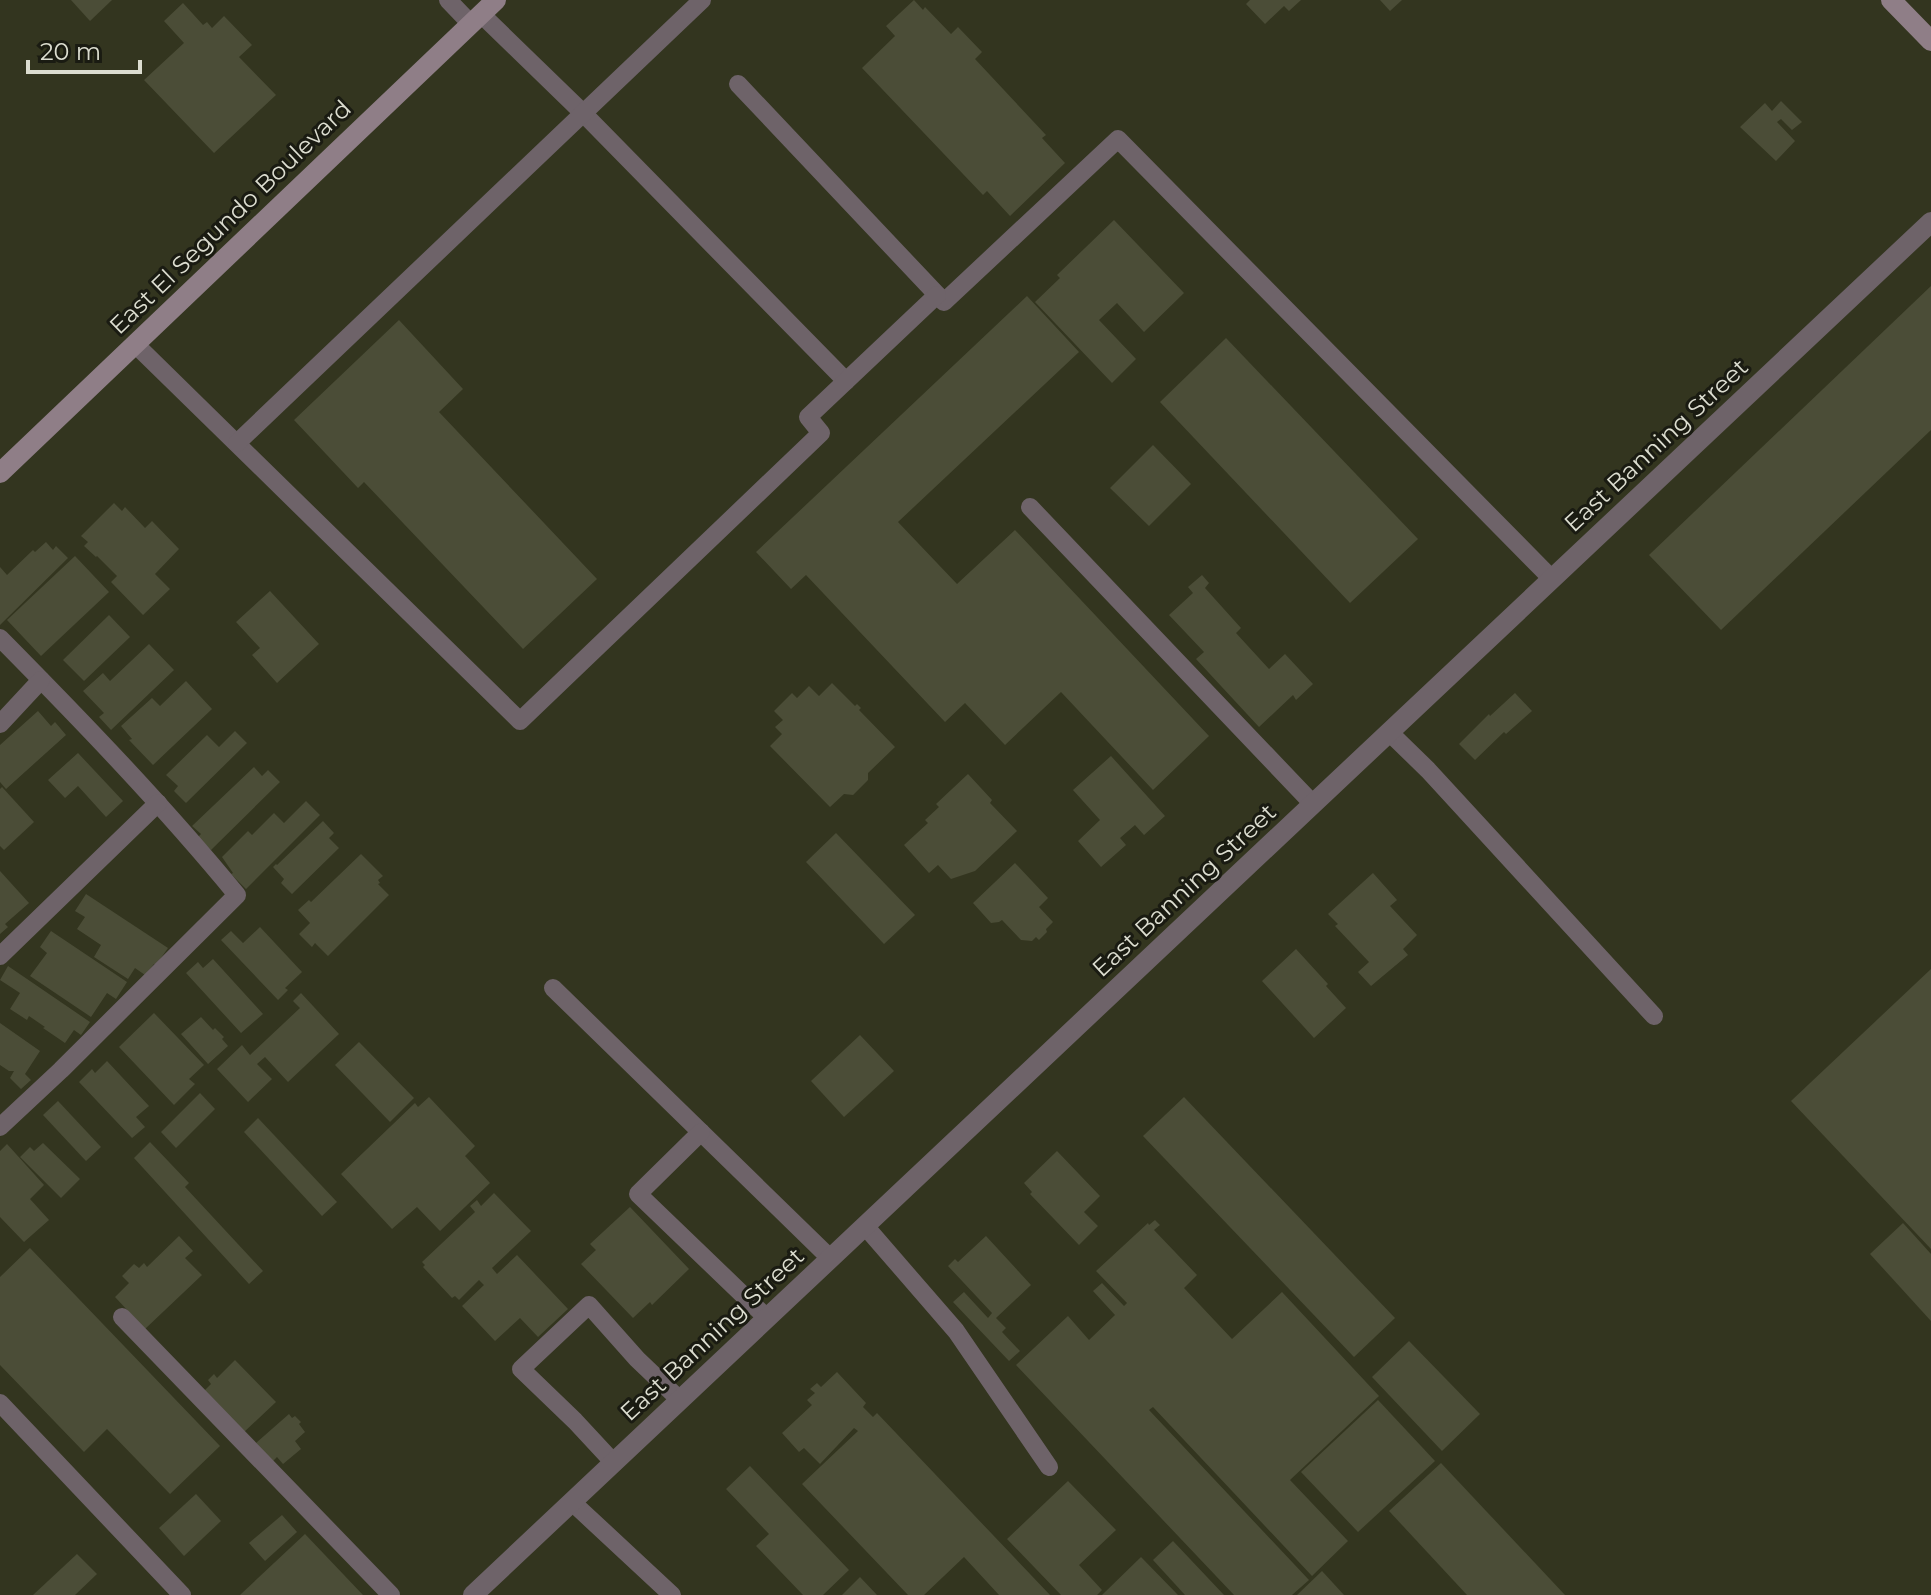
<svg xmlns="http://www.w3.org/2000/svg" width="1931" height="1595" viewBox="0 0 1931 1595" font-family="Montserrat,sans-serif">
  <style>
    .building { fill: #4b4d37 }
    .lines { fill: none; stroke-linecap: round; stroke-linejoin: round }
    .lane { stroke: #6e6369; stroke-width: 18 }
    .street { stroke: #6e6369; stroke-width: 20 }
    .secondary { stroke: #8f7e87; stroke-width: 20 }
    .labels { text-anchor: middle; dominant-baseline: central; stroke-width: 6; stroke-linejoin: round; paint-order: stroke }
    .street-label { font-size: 24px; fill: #dcddd0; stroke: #1a1b12 }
  </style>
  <rect width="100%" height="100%" fill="#33351f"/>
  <g class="building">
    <polygon points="71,0 112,0 90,21"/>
    <polygon points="914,0 923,10 925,7 951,34 958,27 982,52 975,59 1046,135 1042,138 1065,163 1010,216 987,191 983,195 862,68 895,36 886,26"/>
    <polygon points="1250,0 1301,0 1289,11 1284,6 1265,24 1246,4"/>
    <polygon points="1380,0 1402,0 1390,11"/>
    <polygon points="183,3 203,25 207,22 212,28 224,16 252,45 239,57 276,95 214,153 144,80 184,43 164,21"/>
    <polygon points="1781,101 1802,122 1792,130 1781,119 1777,122 1795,141 1776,161 1740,127 1765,103 1772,111"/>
    <polygon points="1114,220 1184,293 1144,332 1117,303 1099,320 1136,359 1112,383 1035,302 1060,278 1057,275"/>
    <polygon points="1931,286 1931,430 1721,630 1649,555"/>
    <polygon points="1027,296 1079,352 898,522 957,584 1015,530 1209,736 1153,790 1061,692 1005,745 965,703 945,722 806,575 791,589 756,552"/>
    <polygon points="399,320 463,389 439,412 597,579 523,649 364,482 358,488 294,420"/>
    <polygon points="1226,338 1418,539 1350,603 1160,402"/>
    <polygon points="1153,445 1191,484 1149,526 1110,488"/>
    <polygon points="114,503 122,511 125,507 145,528 152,521 179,549 155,574 170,589 143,615 111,582 117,576 97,556 96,557 84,546 88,542 81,536"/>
    <polygon points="46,542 53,550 56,546 68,558 0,625 0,567 7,575 33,550 35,552"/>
    <polygon points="75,556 109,592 41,656 7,620"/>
    <polygon points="1202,575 1209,583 1205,588 1241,628 1236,633 1269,669 1285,654 1313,684 1296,700 1293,695 1259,727 1196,659 1204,652 1169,615 1193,593 1188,587"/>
    <polygon points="270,591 319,644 277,683 252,655 260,648 236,622"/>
    <polygon points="109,615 130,637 84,681 63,660"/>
    <polygon points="149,644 174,670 111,730 99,717 104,713 83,691 103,673 110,681"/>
    <polygon points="186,681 212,709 153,765 129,740 132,739 121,726 152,698 160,706"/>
    <polygon points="832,683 855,706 857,704 861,708 859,710 895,747 868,773 868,780 853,795 844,794 830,807 770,746 782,734 775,727 783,720 774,711 792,693 797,698 809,686 819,696"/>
    <polygon points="1515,693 1532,711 1506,734 1504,732 1475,760 1459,744 1489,714 1490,716"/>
    <polygon points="38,711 51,726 55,722 66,735 6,789 0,782 0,745"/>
    <polygon points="235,731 247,743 186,803 174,791 178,786 166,775 207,735 219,747"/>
    <polygon points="78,753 123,801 106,817 78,786 65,798 48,780"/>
    <polygon points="1111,756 1165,816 1144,835 1135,825 1120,838 1126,845 1101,867 1078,841 1100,820 1073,790"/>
    <polygon points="254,767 262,776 268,770 280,782 211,850 198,837 201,834 192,826"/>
    <polygon points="968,774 992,800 990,803 1017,831 975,871 951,879 938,865 929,873 904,845 928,823 925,820 939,807 936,804"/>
    <polygon points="2,787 34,822 4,850 0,846 0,789"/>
    <polygon points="306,801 320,815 246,889 231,874 233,873 222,857 248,831 252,835 274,813 284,823"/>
    <polygon points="323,821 334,833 329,838 339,848 292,894 281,883 284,879 273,867 276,864 277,865"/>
    <polygon points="836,833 915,915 884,944 806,862"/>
    <polygon points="361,854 383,876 378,880 380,883 378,884 389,895 328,956 315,943 312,947 299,934 310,923 298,910 309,900 311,902"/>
    <polygon points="1015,863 1048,898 1039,907 1053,922 1046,929 1047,932 1039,940 1036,937 1032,941 1021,940 1002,920 999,922 991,923 973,903"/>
    <polygon points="0,871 29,903 5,924 8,927 0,934"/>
    <polygon points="1373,873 1397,900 1390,906 1417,935 1403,949 1408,955 1371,986 1358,972 1369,962 1335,926 1338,924 1328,914"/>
    <polygon points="86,894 168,948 156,965 154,964 145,975 135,968 128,979 94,957 101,945 77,929 85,917 75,911"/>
    <polygon points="260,927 302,972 285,988 288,990 278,1000 221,940 231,931 243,943"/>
    <polygon points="51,931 127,982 116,999 107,993 91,1017 30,976 47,953 40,947"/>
    <polygon points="1296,949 1328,984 1326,986 1346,1008 1314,1038 1262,981"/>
    <polygon points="213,959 263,1014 241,1033 186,973 198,962 203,968"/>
    <polygon points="8,966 90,1022 81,1035 74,1030 65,1043 43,1028 45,1027 29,1016 27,1020 10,1009 20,993 0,980"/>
    <polygon points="1931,969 1931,1249 1791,1101"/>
    <polygon points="301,993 339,1034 288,1082 265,1057 257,1064 272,1079 248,1102 217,1069 242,1045 250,1055 300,1008 293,1001"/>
    <polygon points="154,1013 204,1065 189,1079 195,1084 174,1105 119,1047"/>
    <polygon points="201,1017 213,1030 215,1028 224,1037 222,1039 228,1046 208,1064 181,1034"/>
    <polygon points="0,1023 40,1051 25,1074 31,1080 21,1089 10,1078 14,1071 9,1071 0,1065"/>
    <polygon points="860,1035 894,1071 844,1117 811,1081"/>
    <polygon points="359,1042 414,1098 390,1122 335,1065"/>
    <polygon points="107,1061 149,1106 136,1117 145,1127 132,1138 79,1082 92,1069 95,1073"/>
    <polygon points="200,1093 215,1109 176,1148 161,1132"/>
    <polygon points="429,1097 475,1146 465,1156 490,1183 440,1231 417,1207 392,1229 341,1174 415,1103 418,1107"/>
    <polygon points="1184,1097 1395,1318 1354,1357 1143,1136"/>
    <polygon points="58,1101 101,1147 86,1161 43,1115"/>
    <polygon points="258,1118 337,1202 322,1216 244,1132"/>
    <polygon points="150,1142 189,1183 185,1187 263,1271 249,1284 134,1158"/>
    <polygon points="43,1143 80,1179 61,1198 20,1157 30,1147 34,1151"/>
    <polygon points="7,1144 44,1185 30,1199 49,1220 24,1242 0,1217 0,1151"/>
    <polygon points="1057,1151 1100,1196 1084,1212 1098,1226 1079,1245 1030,1194 1032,1192 1024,1183"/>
    <polygon points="494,1193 531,1231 492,1268 497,1274 517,1255 568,1309 538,1337 520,1318 495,1341 462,1306 484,1285 479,1280 459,1300 455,1296 452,1298 423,1267 425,1265 422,1262 475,1212 470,1206 477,1200 481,1206"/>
    <polygon points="630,1207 689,1269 652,1305 650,1302 633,1318 581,1264 596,1250 590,1244"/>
    <polygon points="1155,1220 1160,1225 1154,1230 1197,1275 1184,1288 1232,1339 1282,1292 1379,1396 1290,1480 1348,1541 1312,1576 1153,1407 1149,1410 1309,1580 1292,1595 1234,1595 1016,1365 1068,1316 1089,1340 1115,1315 1093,1291 1102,1283 1124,1306 1127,1303 1096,1271 1148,1223 1149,1225"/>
    <polygon points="1903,1223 1931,1254 1931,1321 1870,1254"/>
    <polygon points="179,1236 193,1251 185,1258 202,1275 145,1329 115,1297 129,1283 122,1276 134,1264 139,1268 144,1263 147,1267"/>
    <polygon points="986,1236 1031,1285 996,1318 1006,1328 1002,1332 1020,1351 1009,1361 953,1302 964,1292 988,1318 992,1313 948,1266 955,1259 958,1262"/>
    <polygon points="30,1248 220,1446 170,1494 107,1429 84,1452 0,1365 0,1277"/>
    <polygon points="1409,1341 1480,1414 1442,1451 1372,1377"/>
    <polygon points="235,1360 276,1402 243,1433 203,1392 211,1384 208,1380 214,1374 217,1378"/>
    <polygon points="837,1372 866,1403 863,1407 873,1417 877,1413 1050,1595 999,1595 964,1557 924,1595 908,1595 802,1484 858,1431 854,1428 820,1464 804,1448 799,1452 782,1433 812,1405 807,1400 815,1393 810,1389 817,1383 821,1387"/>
    <polygon points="1378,1400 1435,1461 1358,1532 1301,1472"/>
    <polygon points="289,1414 292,1418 295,1416 301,1422 299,1424 305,1432 295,1441 301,1449 283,1464 277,1457 272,1462 256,1443"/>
    <polygon points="1441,1463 1565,1595 1467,1595 1389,1511"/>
    <polygon points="750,1466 849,1570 823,1595 803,1595 756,1546 769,1534 726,1489"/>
    <polygon points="1068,1481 1116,1530 1079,1565 1102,1590 1097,1595 1061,1595 1007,1539"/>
    <polygon points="196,1494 221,1521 184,1556 159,1528"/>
    <polygon points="282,1515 297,1532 265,1561 249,1543"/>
    <polygon points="305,1534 363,1595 240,1595"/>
    <polygon points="1173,1541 1224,1595 1185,1595 1153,1560"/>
    <polygon points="77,1554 97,1574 75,1595 33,1595"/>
    <polygon points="1141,1557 1178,1595 1102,1595"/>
    <polygon points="1322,1571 1344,1595 1297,1595"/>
    <polygon points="860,1577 877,1595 842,1595"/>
  </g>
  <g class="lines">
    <g class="lane">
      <polyline points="448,0 471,24"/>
      <polyline points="481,14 583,113 846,381"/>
      <polyline points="738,84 944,302 1118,139 1552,579"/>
      <polyline points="135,344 520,721 821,433 808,417 937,295"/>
      <polyline points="237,443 702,0"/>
      <polyline points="1030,507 1313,804"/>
      <path d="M0,638C82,721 163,805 237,895L61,1070L0,1127"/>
      <polyline points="0,724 41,680"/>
      <polyline points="1389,732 1428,770 1654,1016"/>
      <polyline points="0,956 158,803"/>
      <polyline points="553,988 830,1258"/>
      <polyline points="701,1132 638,1194 767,1318"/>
      <polyline points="865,1226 956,1331 1049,1467"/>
      <polyline points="122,1317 391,1595"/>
      <polyline points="0,1403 182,1595"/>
      <polyline points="614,1463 575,1421 521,1369 589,1305 637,1359 680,1400"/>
      <polyline points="572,1502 672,1595"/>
    </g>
    <polyline class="street" points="473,1595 1931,222"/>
    <g class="secondary">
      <polyline points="1891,0 1931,41"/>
      <polyline points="0,473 496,0"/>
    </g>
  </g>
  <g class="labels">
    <g class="street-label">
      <text transform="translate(230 217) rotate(-44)">East El Segundo Boulevard</text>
      <text transform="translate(1656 445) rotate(-43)">East Banning Street</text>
      <text transform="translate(1184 890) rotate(-43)">East Banning Street</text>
      <text transform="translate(712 1334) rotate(-43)">East Banning Street</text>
    </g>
  </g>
  <path d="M28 60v12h112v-12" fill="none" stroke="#dcddd0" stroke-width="4"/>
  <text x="40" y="60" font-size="24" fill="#dcddd0" stroke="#1a1b12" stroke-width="6" paint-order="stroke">20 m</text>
</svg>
